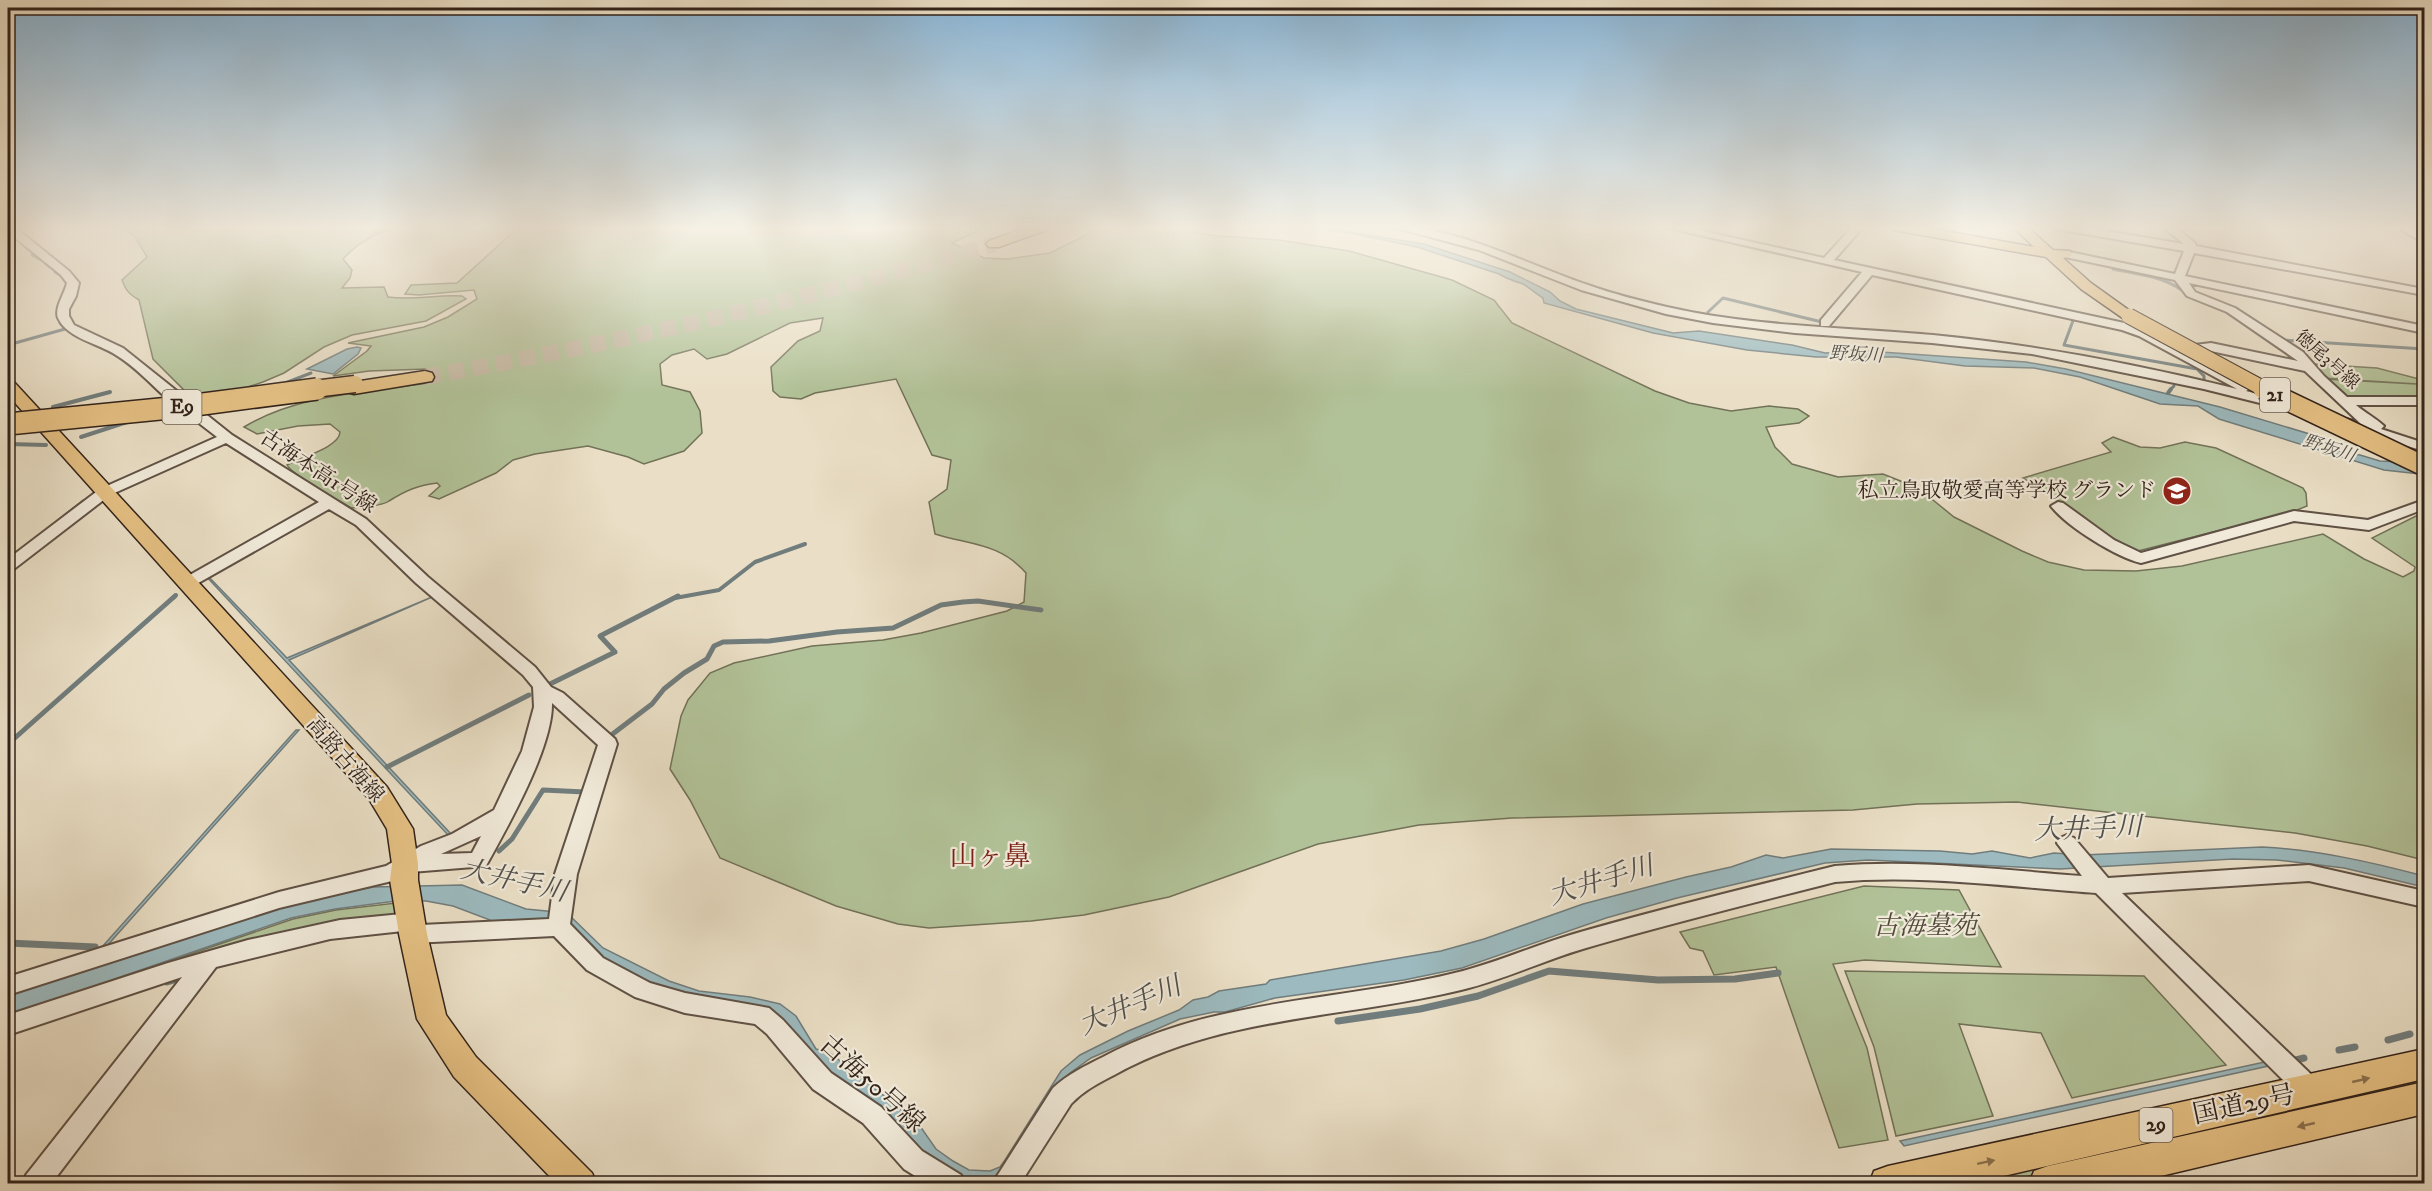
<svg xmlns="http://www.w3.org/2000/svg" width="2432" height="1191" viewBox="0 0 2432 1191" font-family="'IM FELL DW Pica','Noto Serif JP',serif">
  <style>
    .green { fill: #b2c298; stroke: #727259; stroke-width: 1.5 }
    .water { fill: #9cbabf; stroke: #717d7d; stroke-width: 1.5 }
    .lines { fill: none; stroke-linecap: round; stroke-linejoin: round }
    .stream-far3 { stroke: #717d7d; stroke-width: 3 }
    .stream-far2 { stroke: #717d7d; stroke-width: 4 }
    .stream-far1 { stroke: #717d7d; stroke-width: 5 }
    .stream { stroke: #717d7d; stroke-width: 7 }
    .highway-tunnel { stroke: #c5b9a4; stroke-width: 16; stroke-dasharray: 16 8; stroke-linecap: butt }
    .minor-casing { stroke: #5f5145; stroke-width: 4 }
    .major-casing { stroke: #31221a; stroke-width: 3 }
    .highway-casing { stroke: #31221a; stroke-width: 3 }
    .minor { fill: #f1eada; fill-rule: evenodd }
    .major { fill: #e5c083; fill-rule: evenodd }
    .highway { fill: #e5c083; fill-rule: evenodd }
    .major-bridge-far1-casing { stroke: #31221a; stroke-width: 17; stroke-linecap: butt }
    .major-bridge-casing { stroke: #31221a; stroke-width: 22; stroke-linecap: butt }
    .highway-bridge-far1-casing { stroke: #31221a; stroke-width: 19; stroke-linecap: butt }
    .highway-bridge-casing { stroke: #31221a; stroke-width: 24; stroke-linecap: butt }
    .major-bridge-far1 { stroke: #e5c083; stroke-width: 15 }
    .major-bridge { stroke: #e5c083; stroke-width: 19 }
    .highway-bridge-far1 { stroke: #e5c083; stroke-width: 16 }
    .highway-bridge { stroke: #e5c083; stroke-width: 21 }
    .oneway { fill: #8b714e }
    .labels { text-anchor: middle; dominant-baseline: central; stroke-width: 4.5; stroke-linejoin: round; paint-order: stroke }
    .far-water-label { font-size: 18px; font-style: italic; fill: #51504c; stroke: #f1eada }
    .far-street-label { font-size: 18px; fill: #31221a; stroke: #f1eada }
    .shield { fill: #f1eada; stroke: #6b5e54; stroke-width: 1.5 }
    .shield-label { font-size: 20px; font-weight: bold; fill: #31221a }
    .street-label { font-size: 21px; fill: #31221a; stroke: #f1eada }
    .poi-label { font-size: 21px; fill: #31221a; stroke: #f1eada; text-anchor: end }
    .near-park-label { font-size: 26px; font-style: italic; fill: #514a3a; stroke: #f1eada }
    .near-street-label { font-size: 26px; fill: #31221a; stroke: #f1eada }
    .near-water-label { font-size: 27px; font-style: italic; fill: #51504c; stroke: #f1eada }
    .near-neighbourhood-label { font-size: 27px; fill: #7a1f14; stroke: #f1eada }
  </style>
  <rect width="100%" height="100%" fill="#eadfc6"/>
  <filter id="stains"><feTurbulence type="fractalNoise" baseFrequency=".00333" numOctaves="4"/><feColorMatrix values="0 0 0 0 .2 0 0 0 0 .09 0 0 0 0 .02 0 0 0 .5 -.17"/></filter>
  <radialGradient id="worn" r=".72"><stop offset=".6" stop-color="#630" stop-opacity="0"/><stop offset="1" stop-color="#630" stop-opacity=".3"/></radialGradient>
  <g class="green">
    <path d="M122,226H402C377,232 361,240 343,259L352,270L350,278L342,288L384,287L388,297C415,301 436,294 462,296L466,299L426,321L352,335L324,347L284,373L263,382L233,392L202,398L189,395L153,359L139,300C129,294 126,291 122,280L147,257L135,237Z"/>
    <path d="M520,226H988L952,243L984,258L1008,259L1050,253L1104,226H1156L1219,236L1279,240L1349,251L1452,280L1494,300L1512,323L1655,391L1689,403L1731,411L1769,406L1798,409L1809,416L1799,423L1766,427L1775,447L1792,464L1838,477L1883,474L1908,484L1928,496L1954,517L2022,551L2048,562L2084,570L2136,571L2182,566L2323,534L2364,559L2403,577L2414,571L2415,567L2372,538L2424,512V860L2367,846L2295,833L2017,802L1917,804L1853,810L1512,818L1419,825L1318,844L1169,897L1084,915L1031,921L929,928L898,924L836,906L720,858L690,800L670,769L681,716L688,700L710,673L734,663L812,646L883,640L921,633L1007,611L1024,602L1026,573C1000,543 970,545 935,534L929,502L947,489L951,460L932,455L896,379L815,393L801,399L780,397L773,391L771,367L798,341L820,331L823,318L790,323L727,354L707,359L694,349L672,355L660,364L662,385L690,392L700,411L702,433L684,451L644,464L628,457L588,446L535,454L513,460L496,473L439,499L429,496L440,486L437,483C418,485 405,491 389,501C380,507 361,507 351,508C338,500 292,475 287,465C300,457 339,448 340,432L330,424L298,426L257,434L244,427C299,394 365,393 427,383L426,369L369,371L333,376L367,351L371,346L348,343L424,327L448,317L477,299L474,290L419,295L405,294L411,285L457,283Z"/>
    <polygon points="2312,364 2377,368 2423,380 2424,400 2346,399 2323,379 2417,384 2322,378"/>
    <polygon points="2113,437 2140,447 2160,448 2185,442 2216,448 2303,488 2306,493 2307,506 2292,512 2134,552 2023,478 2111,452 2102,443"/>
    <polygon points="1864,886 1959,890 2001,967 1865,960 1833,964 1867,1048 1888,1140 1839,1148 1776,967 1714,975 1703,951 1690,948 1680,932"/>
    <polygon points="396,903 398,915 181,961 8,1020 8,1016 293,919 336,910"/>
    <polygon points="1845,971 2144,976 2226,1065 2072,1098 2041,1033 1959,1024 1993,1116 1896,1136 1874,1047"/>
    <polygon points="2424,1079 2424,1086 1998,1183 1951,1184"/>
  </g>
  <g class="water">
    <path d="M1254,226H1312L1424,244L1510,272L1550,292L1560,301L1576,309L1673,333L1699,331L1792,345L1825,353L1866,351L1910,354L2026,362L2066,369L2220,407L2313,435L2330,448L2344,453L2360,455L2380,461L2403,462L2420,474L2384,470L2219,419L2198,406L2160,404L2080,377L2034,368L1965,366L1896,357H1816L1747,350L1653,333L1544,303L1543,298C1538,295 1527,286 1523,284C1514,281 1507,279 1499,274L1417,247L1355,234L1301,227Z"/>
    <polygon points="357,347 361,348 358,354 333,374 307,369 347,349"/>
    <polygon points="204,574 206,574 287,658 432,597 289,660 451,834 448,835"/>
    <polygon points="296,730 299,730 106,947 101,948"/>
    <path d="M2262,847C2318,850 2371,862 2424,876V887L2344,868L2277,860L2233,859L2060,869L1868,860L1825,863L1677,898L1606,918L1462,968L1404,980L1275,998L1225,1012H1214L1180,1019L1091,1058L1070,1073L1058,1085L997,1183L974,1182L954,1175L926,1160L845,1090L784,1024L696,1001L604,966L564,924H490V920L453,906L426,901H396L335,909L291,918L8,1016V994L296,902L373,887L462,885L526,909L567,913L603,948L669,981L699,991L750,997L780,1004L796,1016L816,1049L830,1053L897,1106L920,1126L936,1149L953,1161L969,1170L990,1171L1000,1167L1005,1160L1061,1071L1080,1055L1128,1031L1179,1010L1193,1000L1208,997L1219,991L1266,984L1270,980L1441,951L1484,939L1583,904L1686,877L1731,867L1766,855L1783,858L1831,849L1940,851L1972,854L1992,851L2030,858L2054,853L2083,855Z"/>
    <polygon points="2269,1061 2273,1065 1904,1146 1900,1141"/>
  </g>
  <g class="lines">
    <g class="stream-far3">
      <polyline points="1657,226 1778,253"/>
      <polyline points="24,235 32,241"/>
      <polyline points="34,242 41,248"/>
      <polyline points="32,255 43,261"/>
      <polyline points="46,264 53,269"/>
      <path d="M2113,269C2140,275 2167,276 2188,295"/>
      <polyline points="55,272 60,275"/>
      <polyline points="1708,312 1723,298 1822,322"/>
      <polyline points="2074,318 2064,345 2197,369 2204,376 2204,381"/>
      <polyline points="2282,340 2424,349"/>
      <polyline points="8,345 65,329 60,323"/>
      <polyline points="2307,371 2326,390"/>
      <polyline points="280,385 311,373"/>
      <polyline points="2170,390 2174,386"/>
    </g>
    <g class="stream-far2">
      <polyline points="2168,393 2171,389"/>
      <polyline points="53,407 110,392"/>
      <polyline points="81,437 127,422"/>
      <polyline points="8,444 46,445"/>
      <polyline points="65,516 84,501"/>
      <polyline points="173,598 176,595"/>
      <polyline points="675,598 719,590 755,562 805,544"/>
    </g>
    <g class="stream-far1">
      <polyline points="550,684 615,652 600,636 678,596"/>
      <polyline points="610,736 652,704 664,689 684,673 707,659 714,646 723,642 769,641 837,632 893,628 941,605 963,602 978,601 1041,610"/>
      <polyline points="8,744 175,596"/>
      <polyline points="387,767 529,695"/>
      <polyline points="499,851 512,839 543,790 585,792 586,789"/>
    </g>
    <g class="stream">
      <polyline points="8,943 95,947"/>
      <polyline points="167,982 185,977"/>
      <polyline points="1338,1021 1420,1009 1478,996 1549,971 1658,980 1735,979 1778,973"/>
      <polyline points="2388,1040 2410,1034"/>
      <polyline points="2339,1050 2355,1047"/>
      <polyline points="2292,1061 2304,1058"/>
    </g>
    <path class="highway-tunnel" d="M425,377C617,343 807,300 994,244"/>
    <g class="minor-casing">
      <g id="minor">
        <path d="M8,226H13L69,271L79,283L76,296L69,309V316L74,325L123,348L232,435L366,519L428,577L535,667L551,687L563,693L615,739L617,744L577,874L570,924L603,958L650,983L685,993L769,1008L783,1020L831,1073L881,1107L922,1151L961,1175L965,1184H928L904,1169L863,1123L813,1089L767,1034L755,1024L685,1013L635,997L587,970L554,936L413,943L405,940L402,934L403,931L330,939L216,967L51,1184H22L26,1175L182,977L8,1035V1015L168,963L248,940L340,920L412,913L420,916L423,922L421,925L549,919L555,874L598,745L552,703C553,747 508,826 486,866L411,872L392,881L279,908L8,995V977L279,892L386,866L421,846L452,834L494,810L522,751L534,707L533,687L523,675L416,583L356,525L329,509L193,586H181L179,583L181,580L319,502L226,443L110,495L14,569L8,571V559L100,489L217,437C199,423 180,409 162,394C147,380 134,366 116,355C98,343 68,339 58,318C54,308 65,293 67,283L61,275L8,232ZM481,836L472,853L441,854Z"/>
        <path d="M1389,226C1457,226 1525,264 1588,285C1613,294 1641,301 1667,307C1754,327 1844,327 1933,335C2035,345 2137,364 2237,389L2139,336L2122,330L1872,275L1829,326H1821V320L1862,272L1660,226H1680L1824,258L1853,226H1864L1834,260L2129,324L2147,330L2178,347L2211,343L2298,361L2227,312L2187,296L2175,280L2065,257L2060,254L2065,251L2175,274L2184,251L2056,229L2051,226H2076L2184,244L2162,226H2174L2195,243L2196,246L2424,289V295L2194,253L2185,276L2424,326V333L2189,283L2195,292L2235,308L2303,352L2324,376L2347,397H2424V405H2356C2364,412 2377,419 2384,426L2381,429L2424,443V451L2341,426L2339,423L2341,420L2346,419L2360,423L2305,371L2211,351L2188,352L2249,385L2251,388L2246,391L2289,402L2291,405L2289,408L2284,409L2204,389L2032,354L1932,343L1795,333L1713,323L1666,314L1581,290L1479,250Z"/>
        <polygon points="2395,226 2408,226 2424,236 2424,243"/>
        <path d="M2424,500V509L2369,530L2294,521L2141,563C2116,557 2066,526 2051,506L2058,502L2063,503L2114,540L2141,553L2294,511L2368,520Z"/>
        <path d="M2067,835L2074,838L2108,878L2309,865L2424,891V907L2309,881L2122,893L2320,1083L2323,1091L2320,1099L2311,1102L2302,1099L2096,893C2010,887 1921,874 1835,882C1752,903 1668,924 1586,948C1544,960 1504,980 1461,990C1346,1018 1222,1016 1116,1074C1099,1083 1084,1090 1071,1104L1020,1184H992L1053,1088C1068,1074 1085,1066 1103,1057C1215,997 1343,1002 1463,971C1504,960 1543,942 1584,931C1667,907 1751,887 1835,866C1917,859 2001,870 2082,876L2057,843L2060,838Z"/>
      </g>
    </g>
    <g class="major-casing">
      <g id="major">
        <polygon points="1887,226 1917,226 2034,247 2012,226 2026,226 2053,250 2070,251 2072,254 2070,257 2063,258 2091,283 2137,316 2134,319 2124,319 2081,289 2046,257 1893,230"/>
        <polygon points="8,381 14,382 387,787 413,829 418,864 418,880 427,934 446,1015 476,1057 592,1173 597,1184 557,1184 454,1077 417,1019 399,934 390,880 392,864 387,829 369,799 8,395"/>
      </g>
    </g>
    <g class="highway-casing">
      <g id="highway">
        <polygon points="1029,226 1051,226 1049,229 999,247 989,247 986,244 989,241"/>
        <polygon points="425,371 432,373 434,377 432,381 354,394 347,392 345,388 347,384 354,382"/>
        <polygon points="2424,1049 2424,1079 1969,1184 1869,1184 1874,1171 1888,1166"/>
        <polygon points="2424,1082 2424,1114 2127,1184 2029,1184 2034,1171 2048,1166"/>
      </g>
    </g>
    <use href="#minor" class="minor"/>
    <use href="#major" class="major"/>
    <use href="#highway" class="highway"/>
    <g class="major-bridge-far1-casing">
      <polyline id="major-bridge-far1" points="2129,316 2266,390"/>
    </g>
    <g class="major-bridge-casing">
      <polyline id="major-bridge" points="2263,389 2424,466"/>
    </g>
    <g class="highway-bridge-far1-casing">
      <polyline id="highway-bridge-far1" points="306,390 355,384"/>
    </g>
    <g class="highway-bridge-casing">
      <polyline id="highway-bridge" points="8,424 180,407 317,389"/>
    </g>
    <use href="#major-bridge-far1" class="major-bridge-far1"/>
    <use href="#major-bridge" class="major-bridge"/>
    <use href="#highway-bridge-far1" class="highway-bridge-far1"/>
    <use href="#highway-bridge" class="highway-bridge"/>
  </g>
  <defs><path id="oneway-solid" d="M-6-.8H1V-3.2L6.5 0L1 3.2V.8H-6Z" transform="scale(1.5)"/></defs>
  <g class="oneway">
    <use href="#oneway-solid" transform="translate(2361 1080) rotate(-13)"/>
    <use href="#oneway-solid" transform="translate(2306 1125) rotate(167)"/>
    <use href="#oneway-solid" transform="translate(1986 1162) rotate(-12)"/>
  </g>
  <linearGradient id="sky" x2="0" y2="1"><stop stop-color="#89b6d8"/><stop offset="0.58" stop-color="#f6f1e5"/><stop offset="1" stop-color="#f6f1e5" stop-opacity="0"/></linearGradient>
  <rect width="2432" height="393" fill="url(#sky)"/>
  <defs>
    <g id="school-disc" transform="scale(1.5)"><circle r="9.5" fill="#8f2418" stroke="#f1eada"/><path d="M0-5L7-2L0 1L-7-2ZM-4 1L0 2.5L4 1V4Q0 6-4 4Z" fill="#fff"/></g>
  </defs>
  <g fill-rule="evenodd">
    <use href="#school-disc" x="2177" y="491"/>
  </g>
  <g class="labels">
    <g class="far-water-label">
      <text transform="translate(1856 355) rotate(3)">野坂川</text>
      <text transform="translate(2329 449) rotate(18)">野坂川</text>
    </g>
    <g class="far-street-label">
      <text transform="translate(2327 360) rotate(42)">徳尾3号線</text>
    </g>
    <g class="shield">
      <rect x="2260" y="378" width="30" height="34" rx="4.5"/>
      <rect x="162.5" y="390" width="39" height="34" rx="4.5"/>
      <rect x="2139.5" y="1108" width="33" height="34" rx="4.5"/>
    </g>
    <g class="shield-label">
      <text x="2275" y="395">21</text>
      <text x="182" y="407">E9</text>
      <text x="2156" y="1125">29</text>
    </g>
    <g class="street-label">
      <text transform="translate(318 472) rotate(33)">古海本高1号線</text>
      <text transform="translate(345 760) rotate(49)">高路古海線</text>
    </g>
    <g class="poi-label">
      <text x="2156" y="491">私立鳥取敬愛高等学校 グランド</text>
    </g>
    <g class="near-park-label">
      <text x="1925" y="926">古海墓苑</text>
    </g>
    <g class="near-street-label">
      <text transform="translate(872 1084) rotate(42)">古海50号線</text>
      <text transform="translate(2244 1105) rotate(-12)">国道29号</text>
    </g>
    <g class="near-water-label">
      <text transform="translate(2088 829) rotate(-2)">大井手川</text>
      <text transform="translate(514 881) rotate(13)">大井手川</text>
      <text transform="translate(1601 881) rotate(-17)">大井手川</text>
      <text transform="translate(1130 1006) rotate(-23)">大井手川</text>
    </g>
    <g class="near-neighbourhood-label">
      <text x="990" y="857">山ヶ鼻</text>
    </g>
  </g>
  <rect width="2432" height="1191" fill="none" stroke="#eadfc6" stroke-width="30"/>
  <rect x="9" y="9" width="2414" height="1173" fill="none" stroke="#31221a" stroke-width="3"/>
  <rect x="15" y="15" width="2402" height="1161" fill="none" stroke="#31221a" stroke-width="1.5"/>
  <rect width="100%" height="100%" filter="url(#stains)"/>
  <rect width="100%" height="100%" fill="url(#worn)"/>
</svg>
